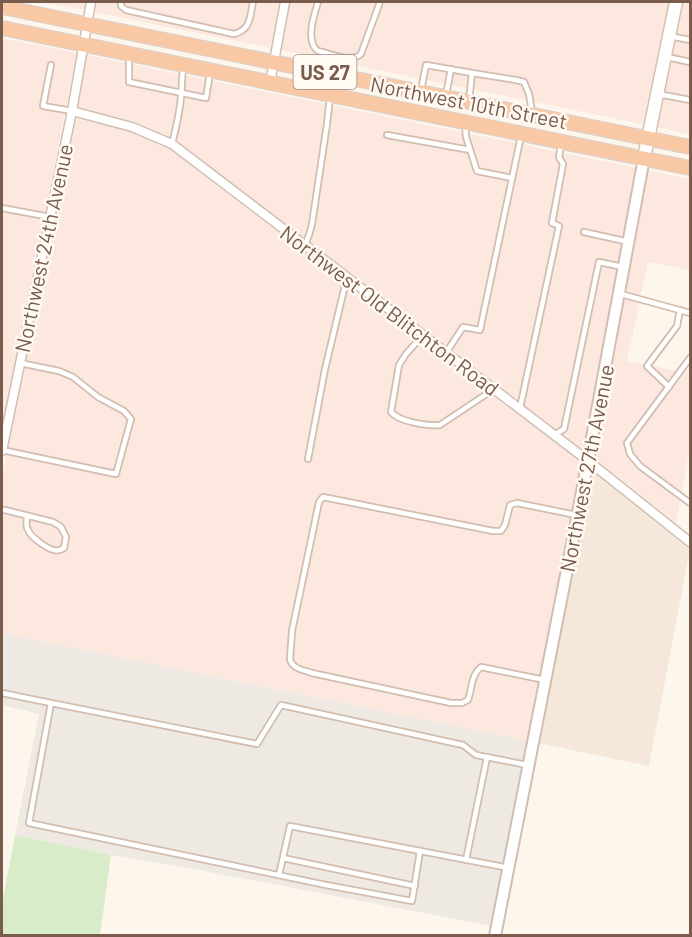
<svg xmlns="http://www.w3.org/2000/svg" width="692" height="937" viewBox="0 0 692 937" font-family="Barlow,sans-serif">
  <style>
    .residential { fill: #f5e8da }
    .commercial { fill: #fde8e0 }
    .industrial { fill: #efe9e4 }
    .green { fill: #d8ecc9 }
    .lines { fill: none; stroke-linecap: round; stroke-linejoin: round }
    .service-casing { stroke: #d1beb0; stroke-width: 8 }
    .minor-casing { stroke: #d1beb0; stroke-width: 11 }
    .tertiary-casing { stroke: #d1beb0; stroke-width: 14 }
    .secondary-casing { stroke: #d6c0b0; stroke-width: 15 }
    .trunk-casing { stroke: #dad1cd; stroke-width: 16 }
    .service { stroke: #fff; stroke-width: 4.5 }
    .minor { stroke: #fff; stroke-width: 8 }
    .tertiary { stroke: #fff; stroke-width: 10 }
    .secondary { stroke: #fff; stroke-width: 12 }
    .trunk { stroke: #f9c8a4; stroke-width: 14 }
    .labels { text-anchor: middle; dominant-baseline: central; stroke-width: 5; stroke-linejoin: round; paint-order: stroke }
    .shield { fill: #fffaf3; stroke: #a28b7f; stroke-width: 1.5 }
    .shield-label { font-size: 20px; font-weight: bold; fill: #7a5c4d }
    .street-label { font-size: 21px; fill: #7a5c4d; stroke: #fffaf3 }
  </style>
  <rect width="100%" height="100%" fill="#fdf6ec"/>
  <polygon class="residential" points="591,470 690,549 649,766 538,743"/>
  <g class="commercial">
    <polygon points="41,2 86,2 85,10"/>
    <polygon points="96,2 280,2 271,48 94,12"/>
    <polygon points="290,2 671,2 646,125 281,50"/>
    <polygon points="681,2 690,2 690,134 656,127"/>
    <polygon points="2,38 77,53 2,426"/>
    <polygon points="87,55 637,168 584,451 174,139 133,121 77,107"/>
    <polygon points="75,118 130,132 169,149 582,463 528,741 2,633 2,475"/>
    <polygon points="647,170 690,179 690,270 648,262 627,361 690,373 690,447 676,523 593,457"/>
  </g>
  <polygon class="industrial" points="2,633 528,741 492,926 183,867 111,855 15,835 39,714 2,705"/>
  <polygon class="green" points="15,835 111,855 100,935 2,935 2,904"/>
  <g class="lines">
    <g class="service-casing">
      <g id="service">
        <path d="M121,2V6L126,10L234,34C251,30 250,16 253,2"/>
        <path d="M318,2C314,15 305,42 318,51C331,54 352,63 361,54L380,2"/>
        <polyline points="669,36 690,40"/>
        <polyline points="129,56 129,82 206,98 210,73"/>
        <polyline points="667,57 690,62"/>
        <polyline points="51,65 43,106 72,111"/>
        <polyline points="421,90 426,65 472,73"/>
        <polyline points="658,94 690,100"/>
        <polyline points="446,95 451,69"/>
        <polyline points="469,101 472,73 516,80 524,82 529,94 532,112"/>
        <polyline points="465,124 466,137 477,171 512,178"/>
        <polyline points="387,135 470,150"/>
        <path d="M172,144C176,128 180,112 181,96C182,86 182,76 183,67"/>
        <polyline points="2,208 50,217"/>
        <polyline points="584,232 629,242"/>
        <polyline points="305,245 309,235 312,224 327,124 330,97"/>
        <polyline points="621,294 690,313"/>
        <path d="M423,335L406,354L399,365L391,412C399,422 428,426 440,425L494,389"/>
        <polyline points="446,353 463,327 480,330 521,136"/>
        <polyline points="690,358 627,443 630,454 640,466 690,503"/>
        <polyline points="669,387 647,366 677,326 680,310"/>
        <polyline points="520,408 559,226 552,223 563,164 559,157 561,144"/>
        <polyline points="554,435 564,429 599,262 623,267"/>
        <polyline points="2,450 116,474 131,419 124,411 98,397 73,377 59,371 20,363"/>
        <polyline points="308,459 325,369 347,277"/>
        <path d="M2,510H5L53,522L61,527L66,537L64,548C62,549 61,550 59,550C51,553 31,537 28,530C25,525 27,521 27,516"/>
        <path d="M545,680L481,667C471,675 472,689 468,700L462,703H451L312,673C304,670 292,669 290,659L292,631L319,502L323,497L493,531H501L505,525L510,505L517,503L576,515"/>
        <polyline points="2,693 51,703"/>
        <polyline points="420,851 412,901 326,885 29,823 51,703 257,744 281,705 463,745 476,755 527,765"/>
        <polyline points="283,858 415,886"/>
        <polyline points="466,860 487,757"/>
        <polyline points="279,875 290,826 509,868"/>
      </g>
    </g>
    <g class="minor-casing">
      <g id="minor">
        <polyline points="270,83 285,2"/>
        <polyline points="72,111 132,127 172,144 587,460 690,542"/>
        <polyline points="2,451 72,111 91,2"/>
      </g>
    </g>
    <g class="tertiary-casing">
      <polyline id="tertiary" points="495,936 575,529 644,158"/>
    </g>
    <g class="secondary-casing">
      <polyline id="secondary" points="644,158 676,2"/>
    </g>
    <g class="trunk-casing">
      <g id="trunk">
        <polyline points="2,7 690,147"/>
        <polyline points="2,28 690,168"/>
      </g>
    </g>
    <use href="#service" class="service"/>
    <use href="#minor" class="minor"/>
    <use href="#tertiary" class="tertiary"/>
    <use href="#secondary" class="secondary"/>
    <use href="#trunk" class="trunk"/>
  </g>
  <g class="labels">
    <rect class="shield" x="293.5" y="55" width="63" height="34" rx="4.5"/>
    <g class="shield-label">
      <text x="325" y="72">US 27</text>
    </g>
    <g class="street-label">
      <text transform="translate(469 102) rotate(11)">Northwest 10th Street</text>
      <text transform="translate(43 248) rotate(-78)">Northwest 24th Avenue</text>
      <text transform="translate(390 310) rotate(37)">Northwest Old Blitchton Road</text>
      <text transform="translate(586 468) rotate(-79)">Northwest 27th Avenue</text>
    </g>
  </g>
  <rect width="692" height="937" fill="none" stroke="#7a5c4d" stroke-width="6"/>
</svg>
